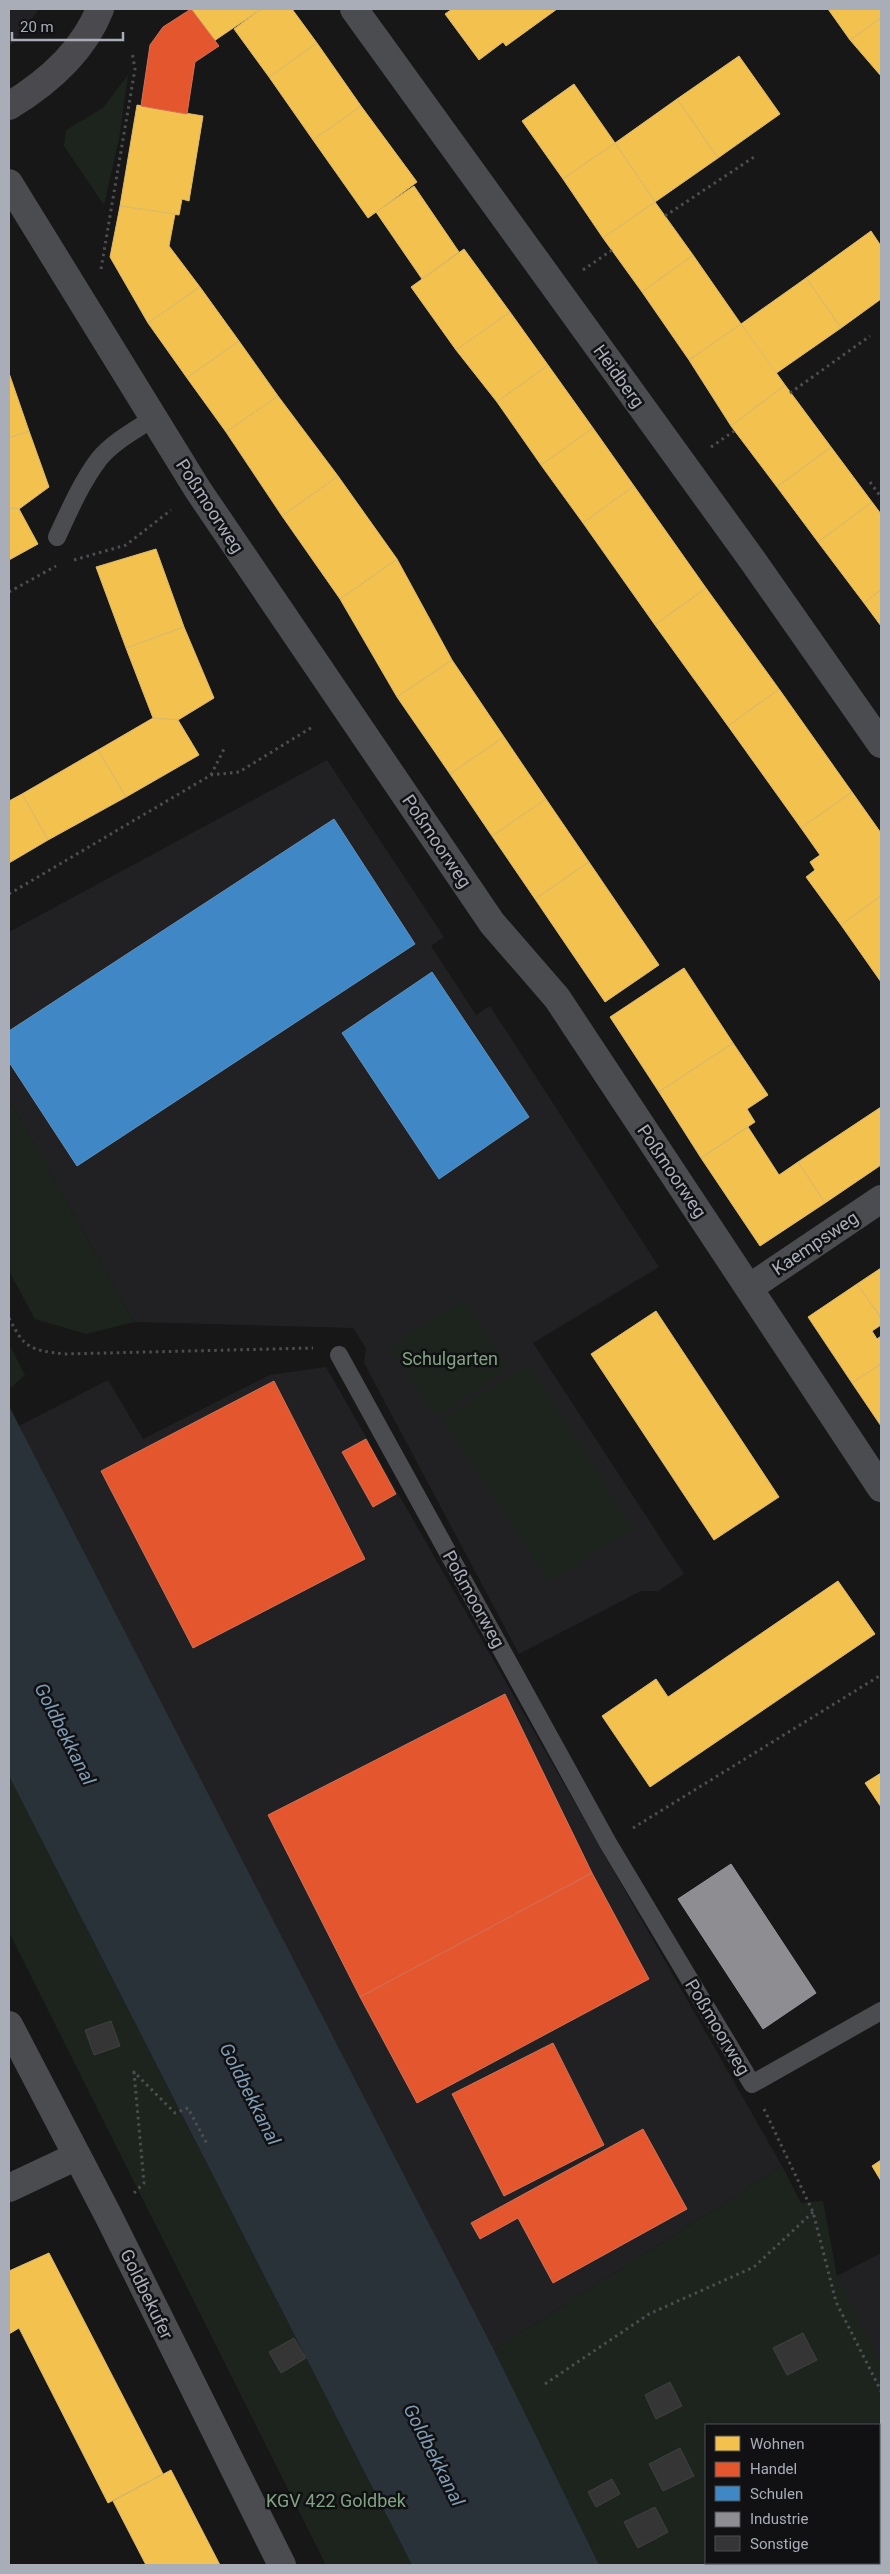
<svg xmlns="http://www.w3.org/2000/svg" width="890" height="2574" viewBox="0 0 890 2574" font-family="Roboto,sans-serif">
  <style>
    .built { fill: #212123 }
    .green { fill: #1d241e; fill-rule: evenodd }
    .water { fill: #2a3239 }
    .homes { fill: #f2c14e; stroke: #dcbb6e }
    .shops { fill: #e4572e; stroke: #d27157 }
    .schools { fill: #3f88c5; stroke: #5e93c1 }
    .industry { fill: #8d8d92; stroke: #95979d }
    .building { fill: #353536; stroke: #3f4043 }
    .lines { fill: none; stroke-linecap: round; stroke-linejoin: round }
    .path { stroke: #4d4e52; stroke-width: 3; stroke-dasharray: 2.5 4; stroke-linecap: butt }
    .lane { stroke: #4b4c50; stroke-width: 18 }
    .street { stroke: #4b4c50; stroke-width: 28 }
    .secondary { stroke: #4a4a4e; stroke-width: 28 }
    .labels { text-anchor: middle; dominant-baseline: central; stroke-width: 5; stroke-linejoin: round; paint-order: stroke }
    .street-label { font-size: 18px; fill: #a8adb8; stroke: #111113 }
    .park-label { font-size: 18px; fill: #7fa381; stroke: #111113 }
    .water-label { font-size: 19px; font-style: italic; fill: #7f9bb3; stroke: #111113 }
  </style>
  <rect width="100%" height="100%" fill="#171717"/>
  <g class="built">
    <polygon points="9,9 39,9 9,48"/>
    <polygon points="327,760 444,937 431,946 476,1015 490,1006 659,1267 533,1343 684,1574 658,1591 641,1591 519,1654 364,1363 366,1348 353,1328 134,1322 9,1099 9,932"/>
    <polygon points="326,1367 782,2166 494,2350 19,1426 108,1380 143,1439 270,1375"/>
    <polygon points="881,2253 881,2369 837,2276"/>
  </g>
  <g class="green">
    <polygon points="128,75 119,139 104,205 64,146 66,130 103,108"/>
    <polygon points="9,1099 134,1322 86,1334 35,1319 9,1271"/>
    <polygon points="464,1299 509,1369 436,1417 390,1347"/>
    <polygon points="9,1344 25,1375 9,1389"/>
    <polygon points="528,1364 633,1528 548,1582 443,1418"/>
    <polygon points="9,1776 412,2565 326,2565 9,1932"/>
    <path d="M782,2166L801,2203L823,2201L837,2276L881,2364V2565H597L494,2350ZM706,2425H879V2563H706Z"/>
  </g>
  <polygon class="water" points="9,1406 494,2350 599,2565 412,2565 9,1776"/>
  <g class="homes">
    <polygon points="191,9 261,9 214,41"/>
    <polygon points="261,9 292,9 317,43 269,77 234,29"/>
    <polygon points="452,9 557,9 506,46 503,42 479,60 445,14"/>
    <polygon points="828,9 881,9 881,18 850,40"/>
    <polygon points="881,18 881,76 850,40"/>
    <polygon points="317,43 361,106 313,140 269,77"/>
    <polygon points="739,56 780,114 718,158 677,99"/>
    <polygon points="574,84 615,143 563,179 522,121"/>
    <polygon points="677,99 718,158 655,202 615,143"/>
    <polygon points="137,105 203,116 189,201 182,199 179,215 120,206"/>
    <polygon points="361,106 417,182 368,218 313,140"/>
    <polygon points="615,143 655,202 603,238 563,179"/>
    <polygon points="414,186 459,252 422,279 376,212"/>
    <polygon points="655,202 693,255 642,292 603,238"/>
    <polygon points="120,206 175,214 169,246 200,287 148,323 110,257"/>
    <polygon points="871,231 881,246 881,299 841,328 806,278"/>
    <polygon points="464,249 510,312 456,350 411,287"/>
    <polygon points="693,255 741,324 689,360 642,292"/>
    <polygon points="806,278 841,328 775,374 741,324"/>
    <polygon points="200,287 239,341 187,378 148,323"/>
    <polygon points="510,312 548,365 497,402 456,350"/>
    <polygon points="741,324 785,385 731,426 689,360"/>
    <polygon points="239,341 278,396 226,432 187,378"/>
    <polygon points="548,365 593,428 541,465 497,402"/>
    <polygon points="9,373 29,431 9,438"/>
    <polygon points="785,385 831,447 777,487 731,426"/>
    <polygon points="278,396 338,476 282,516 226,432"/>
    <polygon points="593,428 634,486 583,523 541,465"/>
    <polygon points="29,431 49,487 19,509 9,508 9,438"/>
    <polygon points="831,447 872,502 818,542 777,487"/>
    <polygon points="338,476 397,559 340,599 282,516"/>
    <polygon points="634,486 706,588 655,625 583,523"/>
    <polygon points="872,502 881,514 881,590 864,603 818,542"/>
    <polygon points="9,508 19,509 38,544 9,560"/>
    <polygon points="156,549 184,627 126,648 96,567"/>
    <polygon points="397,559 452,660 397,697 340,599"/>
    <polygon points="706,588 779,689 728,726 655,625"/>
    <polygon points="881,590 881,626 864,603"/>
    <polygon points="184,627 214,698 178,720 153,718 126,648"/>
    <polygon points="452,660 504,737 450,774 397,697"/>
    <polygon points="779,689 852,792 801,828 728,726"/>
    <polygon points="153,718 178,720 199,755 126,797 98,750"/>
    <polygon points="504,737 546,799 492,836 450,774"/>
    <polygon points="98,750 126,797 48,840 22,794"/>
    <polygon points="852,792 881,833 881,896 841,925 806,877 815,870 810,862 820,855 801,828"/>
    <polygon points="22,794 48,840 9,863 9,801"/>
    <polygon points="546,799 589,862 535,899 492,836"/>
    <polygon points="589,862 659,965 605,1002 535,899"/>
    <polygon points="881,896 881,982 841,925"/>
    <polygon points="684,968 733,1043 659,1092 610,1017"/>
    <polygon points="733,1043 768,1095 747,1109 755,1122 701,1158 659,1092"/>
    <polygon points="881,1107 881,1165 825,1203 798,1162"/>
    <polygon points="748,1127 779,1175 798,1162 825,1203 760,1246 701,1158"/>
    <polygon points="881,1268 881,1318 857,1284"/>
    <polygon points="857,1284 881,1318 881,1325 872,1331 877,1339 881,1336 881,1364 852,1383 808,1317"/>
    <polygon points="656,1311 779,1497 714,1540 591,1354"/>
    <polygon points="881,1364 881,1426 852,1383"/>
    <polygon points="838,1581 875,1634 650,1787 602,1716 656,1679 668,1697"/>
    <polygon points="881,1773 881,1807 865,1783"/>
    <polygon points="881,2160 881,2181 872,2166"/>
    <polygon points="49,2253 163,2474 108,2503 19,2328 9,2334 9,2271"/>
    <polygon points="171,2470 189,2505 220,2565 146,2565 113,2501"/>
  </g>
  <g class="shops">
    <polygon points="191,9 219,46 195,62 187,114 141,106 150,45 163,27"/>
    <polygon points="274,1381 365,1559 193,1648 101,1471"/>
    <polygon points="366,1439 396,1494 373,1507 342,1452"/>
    <polygon points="505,1694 592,1873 360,1997 268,1815"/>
    <polygon points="592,1873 649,1979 417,2103 360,1997"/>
    <polygon points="553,2043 604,2145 504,2196 452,2094"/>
    <polygon points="643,2129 687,2209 553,2283 518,2218 480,2239 471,2223"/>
  </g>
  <g class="schools">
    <polygon points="334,819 415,944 77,1166 9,1062 9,1031"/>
    <polygon points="432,972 529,1117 439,1179 342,1033"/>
  </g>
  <polygon class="industry" points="731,1864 816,1993 763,2029 678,1899"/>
  <g class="building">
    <polygon points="111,2021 120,2046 94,2055 85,2030"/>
    <polygon points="803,2333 817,2360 787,2375 773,2348"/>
    <polygon points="294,2338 306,2358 281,2373 269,2352"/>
    <polygon points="670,2382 682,2406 656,2419 645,2395"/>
    <polygon points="680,2448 694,2476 663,2491 649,2464"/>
    <polygon points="612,2479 620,2494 596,2507 588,2492"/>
    <polygon points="655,2507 668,2532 638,2548 624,2522"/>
    <polygon points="708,2563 715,2563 717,2565 703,2565"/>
  </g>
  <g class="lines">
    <g class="path">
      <polyline points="665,216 757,155"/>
      <polyline points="101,269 135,69 132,52"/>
      <polyline points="583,270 612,250"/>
      <polyline points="790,393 870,336"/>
      <polyline points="711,447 734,431"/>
      <polyline points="870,482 881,497"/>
      <polyline points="74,560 126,545 171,510"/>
      <polyline points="9,592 56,566"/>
      <polyline points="211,775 224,749"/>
      <polyline points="9,894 211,775 239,772 314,726"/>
      <path d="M9,1318C24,1348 30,1350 64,1354L313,1348"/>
      <polyline points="633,1828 881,1675"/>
      <polyline points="764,2109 813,2212 836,2302 881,2391"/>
      <polyline points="134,2193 144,2183 134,2072 175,2113 188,2108 207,2144"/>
      <polyline points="545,2384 649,2314 754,2267 813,2212"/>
    </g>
    <g class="lane">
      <path d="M57,537C69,511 81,483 99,459C113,442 135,430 154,418"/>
      <polyline points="339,1355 608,1843 752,2084 881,2011"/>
    </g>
    <g class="street">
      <polyline points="354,9 753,561 881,744"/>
      <polyline points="9,183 198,490 492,923 557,998 881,1488"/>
      <polyline points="749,1288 881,1199"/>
      <polyline points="9,2025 109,2217 282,2565"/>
      <polyline points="9,2188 77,2156"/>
    </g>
    <path class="secondary" d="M9,106C47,83 83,52 100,9"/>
  </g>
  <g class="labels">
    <g class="street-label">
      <text transform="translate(619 376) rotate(54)">Heidberg</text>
      <text transform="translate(210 506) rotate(57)">Poßmoorweg</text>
      <text transform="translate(437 841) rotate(56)">Poßmoorweg</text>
      <text transform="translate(672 1171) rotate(56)">Poßmoorweg</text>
      <text transform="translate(815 1243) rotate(-34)">Kaempsweg</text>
      <text transform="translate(474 1599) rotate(61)">Poßmoorweg</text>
      <text transform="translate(718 2027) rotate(59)">Poßmoorweg</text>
      <text transform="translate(147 2294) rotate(64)">Goldbekufer</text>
    </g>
    <g class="park-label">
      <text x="450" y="1358">Schulgarten</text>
      <text x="336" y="2500">KGV 422 Goldbek</text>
    </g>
    <g class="water-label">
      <text transform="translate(65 1734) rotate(63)">Goldbekkanal</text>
      <text transform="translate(250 2094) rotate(63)">Goldbekkanal</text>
      <text transform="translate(434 2455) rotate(63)">Goldbekkanal</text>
    </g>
  </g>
  <rect width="890" height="2574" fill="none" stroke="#a8adb8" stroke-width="20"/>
  <rect x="705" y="2424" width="175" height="140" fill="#111113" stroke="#4d4f55"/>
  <rect x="715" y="2436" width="25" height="15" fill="#f2c14e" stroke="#4d4f55"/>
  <text x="750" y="2449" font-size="15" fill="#a8adb8">Wohnen</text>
  <rect x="715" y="2462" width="25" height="15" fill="#e4572e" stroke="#4d4f55"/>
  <text x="750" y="2474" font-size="15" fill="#a8adb8">Handel</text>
  <rect x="715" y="2486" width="25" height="15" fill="#3f88c5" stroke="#4d4f55"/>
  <text x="750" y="2499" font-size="15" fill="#a8adb8">Schulen</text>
  <rect x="715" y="2512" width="25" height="15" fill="#8d8d92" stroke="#4d4f55"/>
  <text x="750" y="2524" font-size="15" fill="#a8adb8">Industrie</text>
  <rect x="715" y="2536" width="25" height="15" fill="#353536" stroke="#4d4f55"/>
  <text x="750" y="2549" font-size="15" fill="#a8adb8">Sonstige</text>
  <path d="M12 32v8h111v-8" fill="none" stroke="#a8adb8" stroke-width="2.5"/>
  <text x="20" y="32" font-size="15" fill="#a8adb8" stroke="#111113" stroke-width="4" paint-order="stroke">20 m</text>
</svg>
